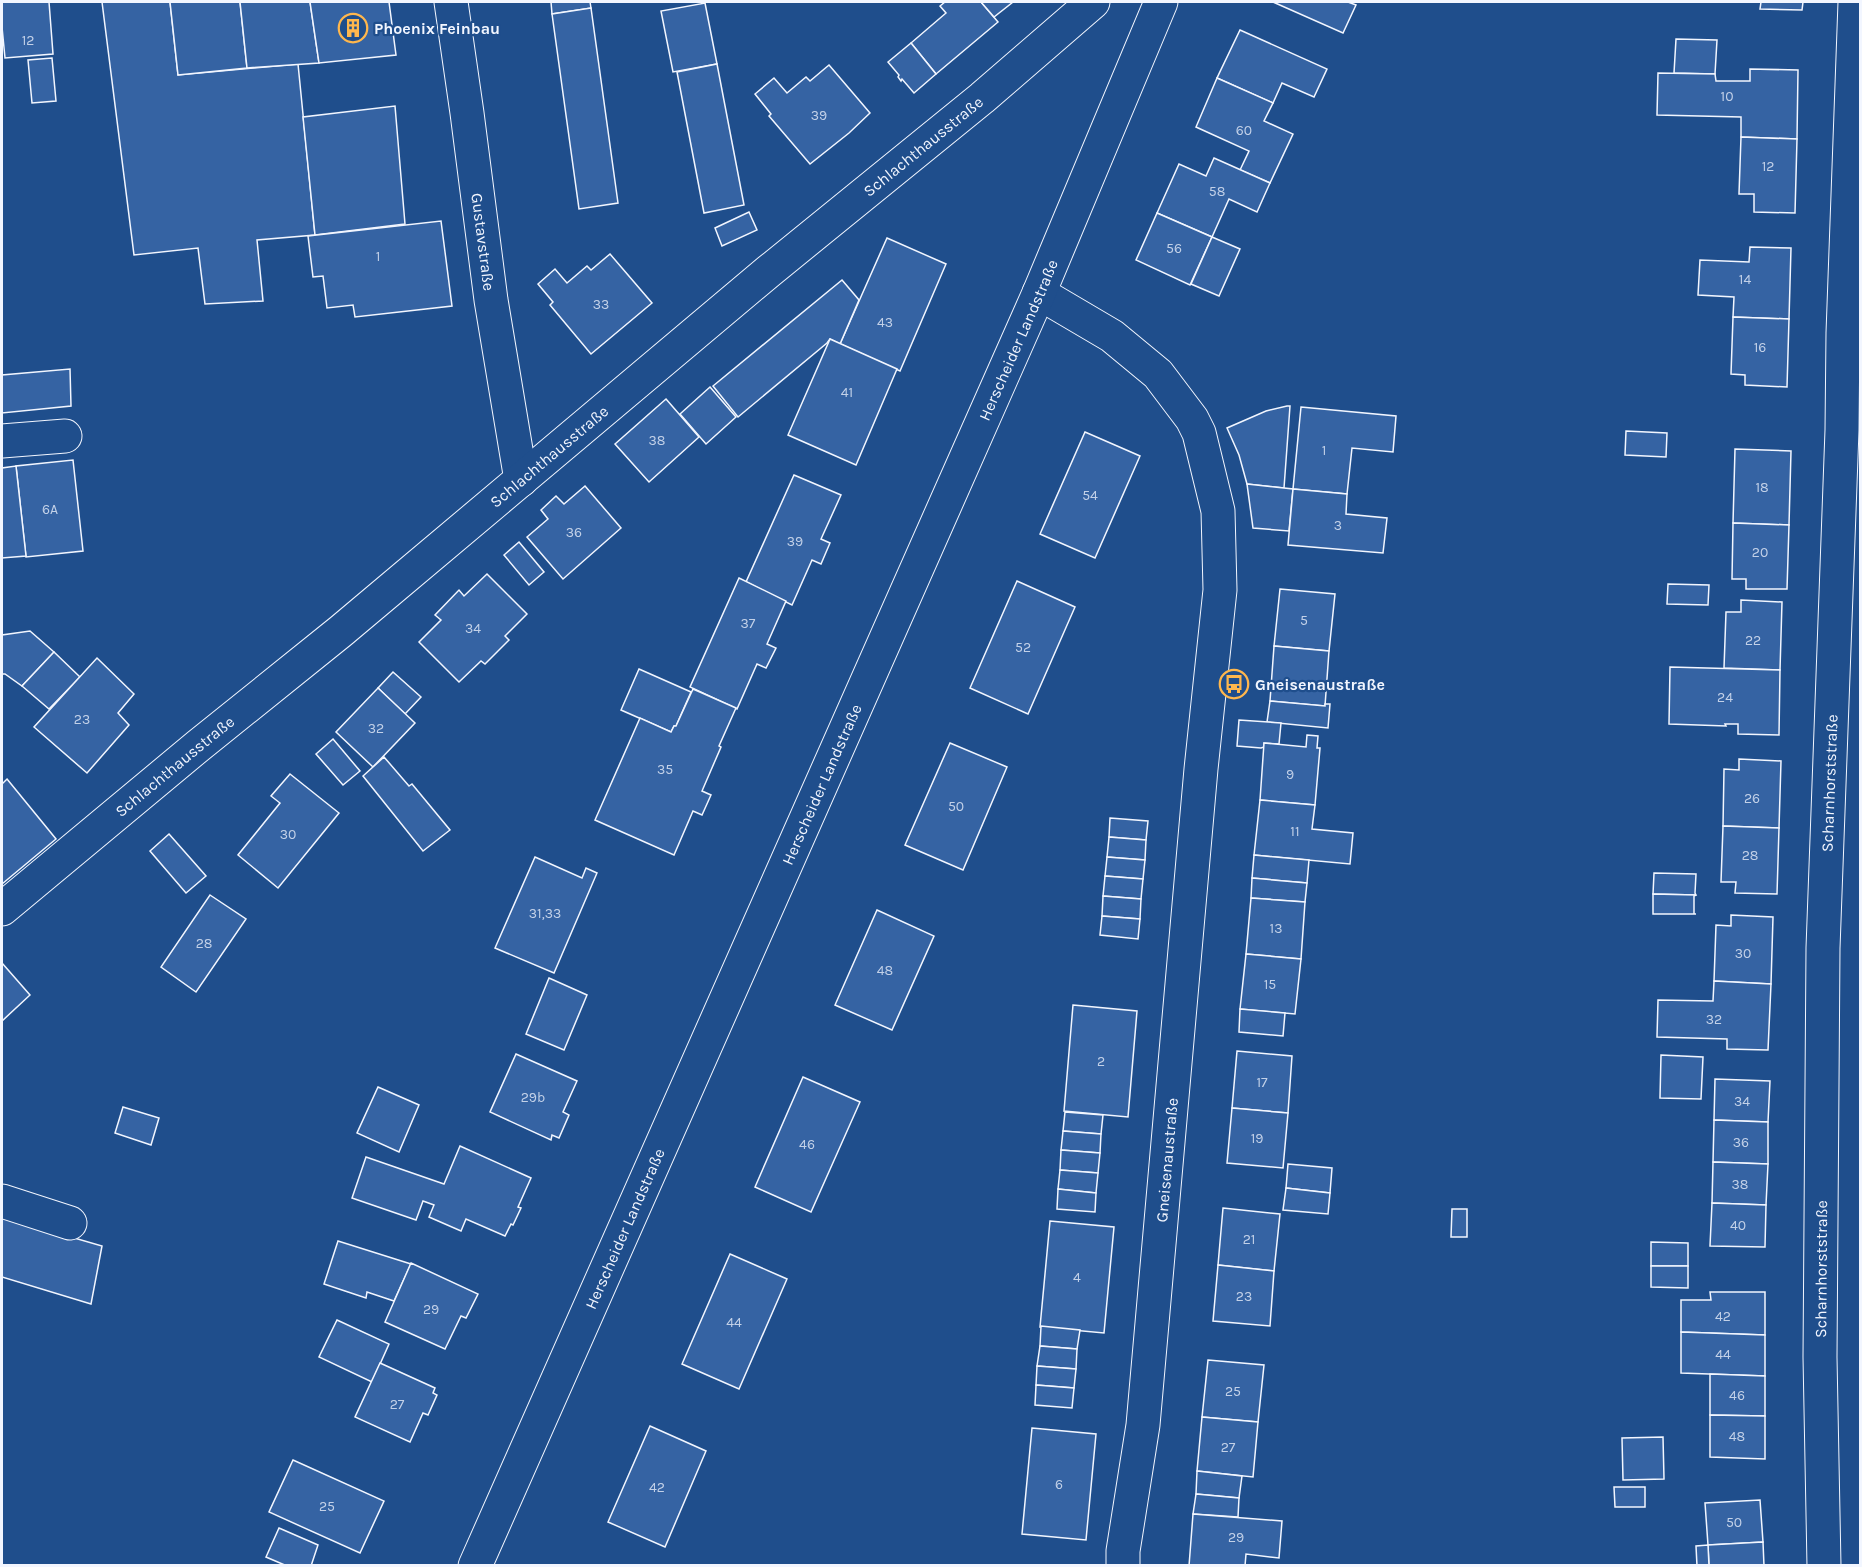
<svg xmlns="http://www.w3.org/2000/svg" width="1862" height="1567" viewBox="0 0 1862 1567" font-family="Karla,sans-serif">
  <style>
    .building { fill: #3563a3; stroke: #f2f6ff; stroke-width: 1.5 }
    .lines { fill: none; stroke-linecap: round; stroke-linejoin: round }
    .minor-casing { stroke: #f2f6ff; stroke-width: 35 }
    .major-casing { stroke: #f2f6ff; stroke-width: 35 }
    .minor { stroke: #1f4e8c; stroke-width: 33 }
    .major { stroke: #1f4e8c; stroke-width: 33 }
    .labels { text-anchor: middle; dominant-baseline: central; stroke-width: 4.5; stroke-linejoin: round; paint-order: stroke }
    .number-label { font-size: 14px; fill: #c3d1e8 }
    .poi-label { font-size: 16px; font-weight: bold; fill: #f2f6ff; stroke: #1f4e8c; text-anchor: start }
    .street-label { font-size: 16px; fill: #f2f6ff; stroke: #1f4e8c }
  </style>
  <rect width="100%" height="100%" fill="#1f4e8c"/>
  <g class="building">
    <polygon points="2,2 49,2 53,54 5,58 2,27"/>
    <polygon points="102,2 170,2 178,75 298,64 315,235 257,240 263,301 205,304 198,248 134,255"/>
    <polygon points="170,2 240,2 247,68 178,75"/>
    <polygon points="240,2 310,2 319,63 247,68"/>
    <polygon points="310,2 389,2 396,55 319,63"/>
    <polygon points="551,2 590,2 591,8 552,14"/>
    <polygon points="945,2 981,2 998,22 936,74 911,43 946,13 940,6"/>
    <polygon points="981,2 1013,2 994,17"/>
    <polygon points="1273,2 1348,2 1356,5 1343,33"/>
    <polygon points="1761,2 1803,2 1802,10 1760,9"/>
    <polygon points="705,3 717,64 673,72 661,11"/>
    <polygon points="591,8 618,203 579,209 552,14"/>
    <polygon points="1240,30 1327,69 1314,97 1282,83 1273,103 1217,78"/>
    <polygon points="1676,39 1717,40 1715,74 1674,73"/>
    <polygon points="911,43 936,74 914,93 902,79 901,81 898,77 899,75 888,62"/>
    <polygon points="52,58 56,101 32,103 28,60"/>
    <polygon points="717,64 744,205 704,213 677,72"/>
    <polygon points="829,65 870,113 849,133 810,164 769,116 771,114 755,94 774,78 787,93 806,77 810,81"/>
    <polygon points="1750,69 1798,70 1797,139 1741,137 1741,117 1657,115 1658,73 1715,74 1716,81 1750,81"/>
    <polygon points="1217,78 1273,103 1264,121 1293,134 1270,183 1240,170 1249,151 1196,127"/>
    <polygon points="395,106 405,224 315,235 303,117"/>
    <polygon points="1741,137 1797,139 1795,213 1754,212 1754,194 1739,194"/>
    <polygon points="1214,158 1270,183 1257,212 1229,199 1212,237 1157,213 1179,164 1206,176"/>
    <polygon points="749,212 757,230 722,246 715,228"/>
    <polygon points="1157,213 1212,237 1190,285 1136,260"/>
    <polygon points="441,221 452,306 355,317 353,305 327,308 323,276 313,277 308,236"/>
    <polygon points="1212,237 1240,249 1219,296 1191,284"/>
    <polygon points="887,238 946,264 900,371 840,344"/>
    <polygon points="1750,247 1791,248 1789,319 1733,317 1734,297 1698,295 1700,260 1749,262"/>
    <polygon points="610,254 652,303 591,354 550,305 553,302 538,284 555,269 567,283 587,266 591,270"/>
    <polygon points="842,280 859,300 840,344 830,339 827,343 738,417 713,386"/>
    <polygon points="1733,317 1789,319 1787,387 1745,385 1745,375 1731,374"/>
    <polygon points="830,339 897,369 856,465 788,435"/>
    <polygon points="70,369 71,406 2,413 2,375"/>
    <polygon points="710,387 736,417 706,444 680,414"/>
    <polygon points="666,399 699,437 649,482 615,444"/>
    <polygon points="1287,406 1290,406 1284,488 1247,484 1239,455 1227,428 1266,411"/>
    <polygon points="1301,407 1396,416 1393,452 1352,448 1347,494 1293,489"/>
    <polygon points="1626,431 1667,433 1666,457 1625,455"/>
    <polygon points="1085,432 1140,456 1095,558 1040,534"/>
    <polygon points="1735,449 1791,451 1789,525 1733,523"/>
    <polygon points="73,460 83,551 26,557 16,466"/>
    <polygon points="16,466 26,556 2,558 2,468"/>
    <polygon points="794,475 841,495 821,539 830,543 821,564 812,560 792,605 746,582"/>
    <polygon points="1247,484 1293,489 1289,531 1253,528"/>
    <polygon points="585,486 621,528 563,579 527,537 548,519 541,510 556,496 564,504"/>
    <polygon points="1293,489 1347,494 1346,514 1387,518 1383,553 1288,545"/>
    <polygon points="1733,523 1789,525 1787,589 1746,589 1746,579 1732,579"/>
    <polygon points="519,542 544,572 529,585 504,555"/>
    <polygon points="487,574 527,614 505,636 509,640 485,664 481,661 459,682 419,642 441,620 435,615 459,590 464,596"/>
    <polygon points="739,578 786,601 767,644 776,648 766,668 757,664 737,709 690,687"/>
    <polygon points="1017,581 1075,607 1028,714 970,688"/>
    <polygon points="1668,584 1709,585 1708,605 1667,604"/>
    <polygon points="1280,589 1335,594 1329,651 1274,646"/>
    <polygon points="1741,600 1782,602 1780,670 1724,668 1726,612 1741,612"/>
    <polygon points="30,631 54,652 22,686 5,674 2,674 2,635"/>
    <polygon points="1274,646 1329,651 1325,706 1270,701"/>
    <polygon points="54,652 80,677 49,709 22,686"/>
    <polygon points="97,658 134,694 118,713 129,725 87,773 34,727"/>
    <polygon points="1670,667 1780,670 1779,735 1738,734 1738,724 1725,724 1726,726 1669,724"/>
    <polygon points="639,669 691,692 676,726 674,726 671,732 621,710"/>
    <polygon points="393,672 421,697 405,714 378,688"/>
    <polygon points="378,688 415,723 373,767 336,732"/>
    <polygon points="693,689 736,708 719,746 721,747 702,791 711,795 702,815 693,811 674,855 595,820 640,718 671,732 674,726 676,726"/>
    <polygon points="1270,701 1325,706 1325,704 1330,704 1328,728 1267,722"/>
    <polygon points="1239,720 1281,723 1279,744 1264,743 1264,747 1261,748 1237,746"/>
    <polygon points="1307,735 1318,736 1317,748 1320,748 1315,805 1260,800 1264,743 1306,747"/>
    <polygon points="333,739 360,771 343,785 316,754"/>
    <polygon points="950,743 1007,767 963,870 905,845"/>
    <polygon points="384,757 409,786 412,784 450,830 423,851 363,776"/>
    <polygon points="1739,759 1781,761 1779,828 1723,826 1724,769 1739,770"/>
    <polygon points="290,774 339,813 278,888 238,855 280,803 271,796"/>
    <polygon points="7,779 56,839 2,884 2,784"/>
    <polygon points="1260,800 1315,805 1312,829 1353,833 1350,864 1254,855"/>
    <polygon points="1110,818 1148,821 1146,840 1109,837"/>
    <polygon points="1723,826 1779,828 1777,894 1735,893 1736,882 1721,882"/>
    <polygon points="169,834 206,876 186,893 150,851"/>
    <polygon points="1109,837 1146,840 1145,860 1107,857"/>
    <polygon points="1254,855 1309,860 1307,883 1252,878"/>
    <polygon points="535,857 582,878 586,868 597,873 554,973 495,948"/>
    <polygon points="1107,857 1145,860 1143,879 1105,876"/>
    <polygon points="1654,873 1696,874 1695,893 1696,895 1653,894"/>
    <polygon points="1105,876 1143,879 1141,899 1103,896"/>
    <polygon points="1252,878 1307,883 1305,902 1251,898"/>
    <polygon points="1653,894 1696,895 1694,896 1694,914 1696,914 1653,914"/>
    <polygon points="210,895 246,919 196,992 161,967"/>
    <polygon points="1103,896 1141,899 1140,919 1102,916"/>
    <polygon points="1251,898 1305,902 1301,959 1246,954"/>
    <polygon points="877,910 934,936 892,1030 835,1005"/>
    <polygon points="1731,915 1773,917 1771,984 1714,981 1716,925 1731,926"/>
    <polygon points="1102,916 1140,919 1138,939 1100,935"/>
    <polygon points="1246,954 1301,959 1295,1014 1240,1009"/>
    <polygon points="2,963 30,995 2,1021"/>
    <polygon points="549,978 587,995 564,1050 526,1034"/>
    <polygon points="1714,981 1771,984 1768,1050 1727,1049 1727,1039 1657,1037 1658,1000 1713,1001"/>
    <polygon points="1073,1005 1137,1011 1128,1117 1064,1111"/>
    <polygon points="1240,1009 1285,1013 1283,1036 1239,1032"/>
    <polygon points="1237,1051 1292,1056 1288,1113 1232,1108"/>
    <polygon points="516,1054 577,1081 563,1112 569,1115 559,1138 552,1135 551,1140 490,1112"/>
    <polygon points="1661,1055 1703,1057 1701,1099 1660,1098"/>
    <polygon points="803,1077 860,1102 811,1212 755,1187"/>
    <polygon points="1715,1079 1770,1081 1768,1122 1714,1120"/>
    <polygon points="378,1087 419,1105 399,1152 357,1133"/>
    <polygon points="123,1107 159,1118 151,1145 115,1133"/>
    <polygon points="1232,1108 1288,1113 1283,1168 1227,1163"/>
    <polygon points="1065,1112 1103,1115 1101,1134 1063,1131"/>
    <polygon points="1714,1120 1768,1122 1768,1164 1713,1162"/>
    <polygon points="1063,1131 1101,1134 1100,1153 1061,1150"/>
    <polygon points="460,1146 531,1178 518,1207 521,1208 513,1225 511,1224 505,1236 466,1219 461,1231 429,1217 434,1205 423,1201 416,1220 352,1198 366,1157 444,1184"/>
    <polygon points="1061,1150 1100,1153 1098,1173 1060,1170"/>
    <polygon points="1713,1162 1768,1164 1766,1205 1712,1203"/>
    <polygon points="1288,1164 1332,1168 1330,1193 1286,1188"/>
    <polygon points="1060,1170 1098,1173 1096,1193 1058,1189"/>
    <polygon points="1286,1188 1330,1193 1328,1214 1283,1210"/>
    <polygon points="1058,1189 1096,1193 1095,1212 1057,1209"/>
    <polygon points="1712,1203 1766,1205 1765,1247 1710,1246"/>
    <polygon points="1223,1208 1280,1214 1274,1271 1218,1265"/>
    <polygon points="1452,1209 1467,1209 1467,1237 1451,1237"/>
    <polygon points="2,1217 102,1246 91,1304 2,1277"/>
    <polygon points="1050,1221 1114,1227 1104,1333 1040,1327"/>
    <polygon points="338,1241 411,1264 394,1301 367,1292 366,1298 324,1284"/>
    <polygon points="1651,1242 1688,1243 1688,1266 1651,1266"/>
    <polygon points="730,1254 787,1279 739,1389 682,1364"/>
    <polygon points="411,1263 478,1294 466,1318 461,1316 445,1349 385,1322"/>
    <polygon points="1218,1265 1274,1271 1270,1326 1213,1321"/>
    <polygon points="1651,1266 1688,1266 1688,1288 1651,1287"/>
    <polygon points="1710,1292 1765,1292 1765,1335 1681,1332 1681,1300 1711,1300"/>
    <polygon points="337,1320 389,1344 372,1382 319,1357"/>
    <polygon points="1041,1326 1080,1330 1077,1349 1040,1346"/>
    <polygon points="1681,1332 1765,1335 1765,1376 1681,1373"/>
    <polygon points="1040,1346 1077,1349 1076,1369 1037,1366"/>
    <polygon points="1208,1360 1264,1365 1258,1422 1202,1417"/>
    <polygon points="380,1363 435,1388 433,1393 437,1395 428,1415 423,1413 410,1442 355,1417"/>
    <polygon points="1037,1366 1076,1369 1074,1388 1036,1385"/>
    <polygon points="1710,1374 1765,1376 1765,1416 1710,1415"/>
    <polygon points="1036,1385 1074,1388 1072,1408 1035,1405"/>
    <polygon points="1710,1415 1765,1416 1765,1459 1710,1457"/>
    <polygon points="1202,1417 1258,1422 1253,1477 1197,1471"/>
    <polygon points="650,1426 706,1451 665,1547 608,1522"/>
    <polygon points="1032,1428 1096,1434 1086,1540 1022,1534"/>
    <polygon points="1663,1437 1664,1479 1623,1480 1622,1438"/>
    <polygon points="293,1460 384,1501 360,1553 269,1512"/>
    <polygon points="1197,1471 1242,1476 1239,1498 1196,1494"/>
    <polygon points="1614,1487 1645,1487 1645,1507 1615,1507"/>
    <polygon points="1196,1494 1239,1498 1238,1517 1193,1514"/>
    <polygon points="1760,1500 1763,1542 1708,1545 1705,1503"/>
    <polygon points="1193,1514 1282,1521 1279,1558 1246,1554 1245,1566 1189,1566"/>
    <polygon points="279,1528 318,1545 311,1566 287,1566 266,1557"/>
    <polygon points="1763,1542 1764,1566 1709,1566 1708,1545"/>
    <polygon points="1708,1545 1709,1566 1697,1566 1696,1546"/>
  </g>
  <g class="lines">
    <g class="minor-casing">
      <g id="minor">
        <path id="s1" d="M451,2L467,113L491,300L521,480"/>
        <polyline points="1039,293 1112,336 1158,374 1192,419 1199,433 1218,511 1220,590 1201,769 1143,1425 1123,1551 1123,1566"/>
        <polyline points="2,441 65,436"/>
        <path id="s2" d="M2,909L198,746L341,631L769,271L982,98L1093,2"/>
        <polyline points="2,1201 70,1223"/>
        <path id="s3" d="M1824,1566L1820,1357L1823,948L1842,430L1843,333L1855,2"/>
      </g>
    </g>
    <g class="major-casing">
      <g id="major">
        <path id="s4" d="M475,1566L1039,293L1161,2"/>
      </g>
    </g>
    <use href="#minor" class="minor"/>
    <use href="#major" class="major"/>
  </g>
  <defs>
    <g id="building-ring" transform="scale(1.5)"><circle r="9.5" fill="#1f4e8c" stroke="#ffb74d" stroke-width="1.5"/><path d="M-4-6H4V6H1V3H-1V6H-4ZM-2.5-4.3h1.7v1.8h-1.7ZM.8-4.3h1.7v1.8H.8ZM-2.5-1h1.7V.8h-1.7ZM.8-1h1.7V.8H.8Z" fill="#ffb74d"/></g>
    <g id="bus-ring" transform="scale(1.5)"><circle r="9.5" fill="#1f4e8c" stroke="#ffb74d" stroke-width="1.5"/><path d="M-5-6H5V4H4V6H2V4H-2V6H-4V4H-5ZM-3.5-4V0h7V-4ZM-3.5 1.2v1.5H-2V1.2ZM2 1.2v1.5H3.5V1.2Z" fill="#ffb74d"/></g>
  </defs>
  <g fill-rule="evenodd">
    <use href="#building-ring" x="353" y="28"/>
    <use href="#bus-ring" x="1234" y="684"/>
  </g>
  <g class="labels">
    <g class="number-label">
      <text x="28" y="40">12</text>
      <text x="1727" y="96">10</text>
      <text x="819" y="115">39</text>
      <text x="1244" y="130">60</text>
      <text x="1768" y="166">12</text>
      <text x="1217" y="191">58</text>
      <text x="1174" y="248">56</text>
      <text x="378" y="256">1</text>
      <text x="1745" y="279">14</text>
      <text x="601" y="304">33</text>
      <text x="885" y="322">43</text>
      <text x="1760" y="347">16</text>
      <text x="847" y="392">41</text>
      <text x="657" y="440">38</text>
      <text x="1324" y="450">1</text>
      <text x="1762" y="487">18</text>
      <text x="1090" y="495">54</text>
      <text x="50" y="509">6A</text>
      <text x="1338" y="525">3</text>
      <text x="574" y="532">36</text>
      <text x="795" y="541">39</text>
      <text x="1760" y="552">20</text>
      <text x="1304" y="620">5</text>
      <text x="748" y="623">37</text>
      <text x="473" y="628">34</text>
      <text x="1753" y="640">22</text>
      <text x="1023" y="647">52</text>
      <text x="1725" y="697">24</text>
      <text x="82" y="719">23</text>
      <text x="376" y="728">32</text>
      <text x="665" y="769">35</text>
      <text x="1290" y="774">9</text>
      <text x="1752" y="798">26</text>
      <text x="956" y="806">50</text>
      <text x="1295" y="831">11</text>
      <text x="288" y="834">30</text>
      <text x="1750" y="855">28</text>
      <text x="545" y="913">31,33</text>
      <text x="1276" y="928">13</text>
      <text x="204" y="943">28</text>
      <text x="1743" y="953">30</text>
      <text x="885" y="970">48</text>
      <text x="1270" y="984">15</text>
      <text x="1714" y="1019">32</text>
      <text x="1101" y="1061">2</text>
      <text x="1262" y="1082">17</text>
      <text x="533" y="1097">29b</text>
      <text x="1742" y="1101">34</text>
      <text x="1257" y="1138">19</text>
      <text x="1741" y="1142">36</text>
      <text x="807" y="1144">46</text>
      <text x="1740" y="1184">38</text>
      <text x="1738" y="1225">40</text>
      <text x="1249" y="1239">21</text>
      <text x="1077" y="1277">4</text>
      <text x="1244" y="1296">23</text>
      <text x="431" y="1309">29</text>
      <text x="1723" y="1316">42</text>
      <text x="734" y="1322">44</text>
      <text x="1723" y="1354">44</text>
      <text x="1233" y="1391">25</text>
      <text x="1737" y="1395">46</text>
      <text x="397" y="1404">27</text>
      <text x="1737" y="1436">48</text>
      <text x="1228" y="1447">27</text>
      <text x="1059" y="1484">6</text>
      <text x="657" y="1487">42</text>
      <text x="327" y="1506">25</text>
      <text x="1734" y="1522">50</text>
      <text x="1236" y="1537">29</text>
    </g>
    <g class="poi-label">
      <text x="374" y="28">Phoenix Feinbau</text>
      <text x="1255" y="684">Gneisenaustraße</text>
    </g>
    <g class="street-label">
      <text stroke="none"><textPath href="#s2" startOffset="1196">Schlachthausstraße</textPath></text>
      <text stroke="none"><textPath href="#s1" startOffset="242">Gustavstraße</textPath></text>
      <text stroke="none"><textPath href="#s4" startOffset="1341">Herscheider Landstraße</textPath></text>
      <text stroke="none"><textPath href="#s2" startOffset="710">Schlachthausstraße</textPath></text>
      <text stroke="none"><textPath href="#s2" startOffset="224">Schlachthausstraße</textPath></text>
      <text stroke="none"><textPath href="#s3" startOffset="783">Scharnhorststraße</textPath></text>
      <text stroke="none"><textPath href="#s4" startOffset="855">Herscheider Landstraße</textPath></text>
      <text transform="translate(1167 1160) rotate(-85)">Gneisenaustraße</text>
      <text stroke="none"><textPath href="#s4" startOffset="369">Herscheider Landstraße</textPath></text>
      <text stroke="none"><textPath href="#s3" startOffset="297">Scharnhorststraße</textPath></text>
    </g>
  </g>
  <rect width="1862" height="1567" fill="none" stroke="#f2f6ff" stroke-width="6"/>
</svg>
